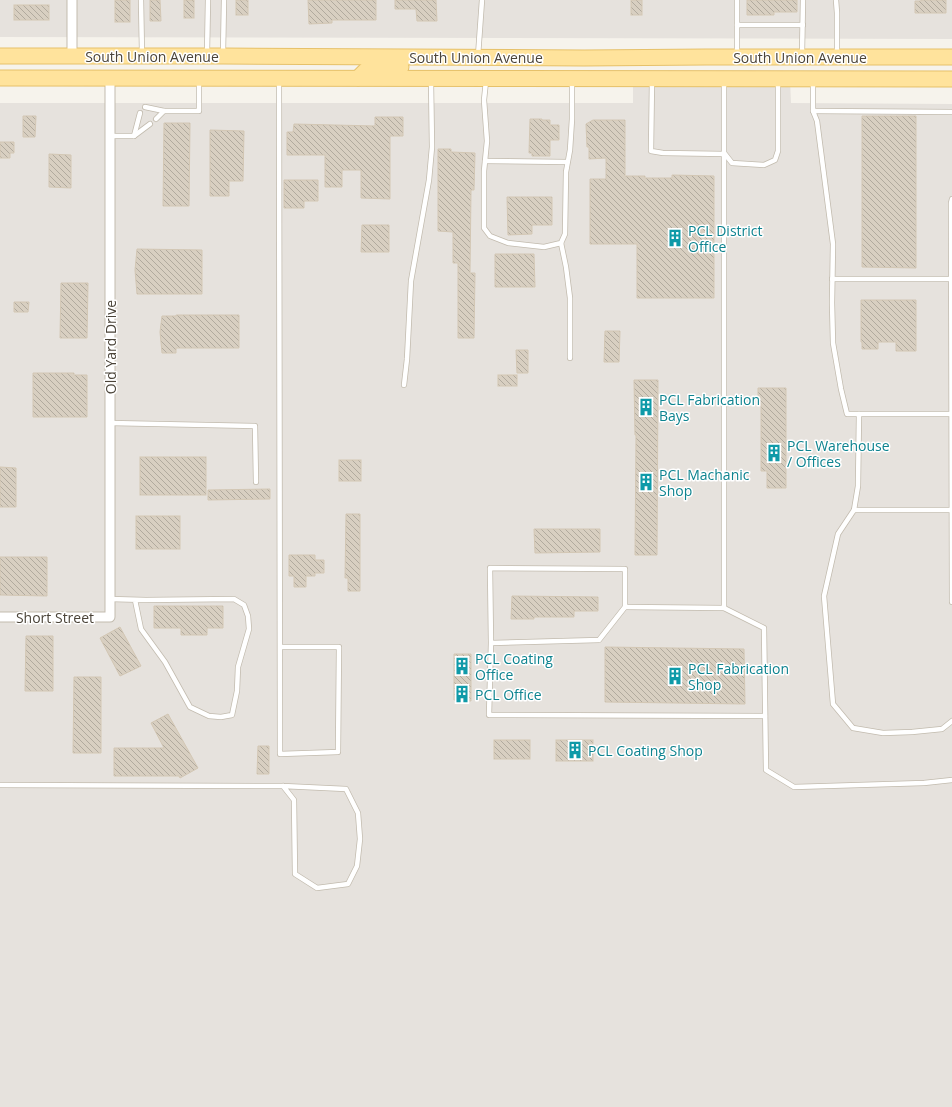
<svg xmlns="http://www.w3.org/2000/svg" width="952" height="1107" viewBox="0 0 952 1107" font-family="'Open Sans',sans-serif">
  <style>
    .industrial { fill: #e6e2dd }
    .building { fill: url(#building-back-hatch); stroke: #d3c7b4 }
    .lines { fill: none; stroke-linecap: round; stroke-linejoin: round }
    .lane-casing { stroke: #c2bbae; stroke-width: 6 }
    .street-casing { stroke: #c2bbae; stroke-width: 11 }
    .primary-casing { stroke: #e6c16a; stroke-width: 17 }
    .lane { stroke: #fff; stroke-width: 4.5 }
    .street { stroke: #fff; stroke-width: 9 }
    .primary { stroke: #ffe39c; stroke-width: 15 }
    .labels { text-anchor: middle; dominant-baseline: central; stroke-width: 3; stroke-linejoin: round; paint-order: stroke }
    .street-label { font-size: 14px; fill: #4b4439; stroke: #fff }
    .culture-label { font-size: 14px; fill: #0d838f; stroke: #fff; text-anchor: start }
  </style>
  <defs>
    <pattern id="building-back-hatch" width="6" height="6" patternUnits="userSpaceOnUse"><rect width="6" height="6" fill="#d8cfc1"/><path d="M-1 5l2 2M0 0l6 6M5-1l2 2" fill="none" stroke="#b1aa9e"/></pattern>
  </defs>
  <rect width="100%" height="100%" fill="#f6f3ec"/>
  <g class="industrial">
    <polygon points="0,0 952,0 952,39 0,37"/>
    <polygon points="633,79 790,79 791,103 952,104 952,1107 0,1107 0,103 633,103"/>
  </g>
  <g class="building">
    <rect x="115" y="0" width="15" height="22"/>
    <polygon points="150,0 160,0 161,21 150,21"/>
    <rect x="184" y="0" width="10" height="18"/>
    <rect x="236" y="0" width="12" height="15"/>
    <polygon points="308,0 376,0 376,20 332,20 332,23 309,24"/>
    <polygon points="395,0 436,0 437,21 417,21 416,9 395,9"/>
    <rect x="631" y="0" width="11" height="15"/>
    <polygon points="747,0 797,0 797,12 774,12 774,15 747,15"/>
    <polygon points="921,0 946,0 946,13 915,13 915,1 921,1"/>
    <rect x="14" y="5" width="35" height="15"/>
    <polygon points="23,116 36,116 35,137 23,137"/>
    <polygon points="862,116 916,116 916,268 862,267"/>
    <polygon points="375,117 403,117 403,136 390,136 390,199 361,198 361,170 342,170 342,187 325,187 325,155 287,155 287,132 293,132 294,124 375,126"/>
    <polygon points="530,119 542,119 542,120 550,120 550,125 559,125 559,140 550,140 550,156 532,156 532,153 529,153"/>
    <polygon points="593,120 625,120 625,176 645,176 645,178 672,178 672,175 714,176 714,298 637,298 637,244 590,244 590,179 606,179 606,158 589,159 589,147 587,147 586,124"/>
    <polygon points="164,123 190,123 189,206 163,206"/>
    <polygon points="210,130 244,131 243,181 229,181 229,196 210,196"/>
    <polygon points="0,142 14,142 14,153 10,153 10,158 0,158"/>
    <polygon points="438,149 451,149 451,152 475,153 474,190 471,190 470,273 475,273 474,338 458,338 458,263 453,263 453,232 438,231"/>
    <polygon points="49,154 71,155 71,188 49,187"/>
    <polygon points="284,180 318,180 318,201 304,201 304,208 284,208"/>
    <polygon points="507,197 552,197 552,225 532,225 532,234 508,235"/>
    <polygon points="362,225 389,225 389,252 361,252"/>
    <polygon points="137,249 202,250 202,294 137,294 135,270"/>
    <polygon points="495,254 534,254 535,287 495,287"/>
    <polygon points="61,283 88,283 87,338 60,338"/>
    <polygon points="861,300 916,300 916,351 896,351 896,342 878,342 878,349 862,349 862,342 861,342"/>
    <polygon points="14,302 29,302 28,312 14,312"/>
    <polygon points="176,315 239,315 239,348 176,348 176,353 162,353 160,332 162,316 176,316"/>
    <polygon points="605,331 620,331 619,362 604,362"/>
    <polygon points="516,350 528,350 528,373 517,373"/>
    <polygon points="33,373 74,373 74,375 87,375 87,417 33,417"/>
    <rect x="498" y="375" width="19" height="11"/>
    <polygon points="634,380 658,380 657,555 635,555 636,435 635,435"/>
    <polygon points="758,388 786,388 786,488 767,488 767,471 761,471 761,404 758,404"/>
    <rect x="140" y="457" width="66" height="38"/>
    <rect x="339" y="460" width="22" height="21"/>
    <polygon points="0,467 16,468 16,507 0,507"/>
    <polygon points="270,489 270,499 208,500 208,490"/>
    <polygon points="346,514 360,514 360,591 348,591 348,578 345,578"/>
    <rect x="136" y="516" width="44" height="33"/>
    <polygon points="534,529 600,529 600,552 535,553"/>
    <polygon points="289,555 315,555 315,560 324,560 324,573 315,573 315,576 306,576 306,587 294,587 294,576 289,576"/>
    <polygon points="0,557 47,557 47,596 0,595"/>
    <polygon points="512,596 598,597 598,611 574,611 574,617 534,617 534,619 511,619"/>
    <polygon points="154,606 223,606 223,628 207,628 207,635 181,635 181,628 154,628"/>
    <polygon points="120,627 141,666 120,676 100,638"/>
    <polygon points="26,636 53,636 53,691 25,691"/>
    <polygon points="605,647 744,649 745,704 605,702"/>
    <polygon points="454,654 471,654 471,701 454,700"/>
    <polygon points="74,677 101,677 101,753 73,753"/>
    <polygon points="168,714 198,768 180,778 179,776 114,776 114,748 164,748 151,723"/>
    <rect x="494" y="740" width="36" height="19"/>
    <rect x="556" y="740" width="37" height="21"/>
    <polygon points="258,746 269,746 269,774 257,774"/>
  </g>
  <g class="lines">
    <g class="lane-casing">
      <g id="lane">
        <polyline points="141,0 142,54"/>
        <polyline points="737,0 737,25 803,25"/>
        <polyline points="836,0 837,13 837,54"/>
        <polyline points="207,54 208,0"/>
        <polyline points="223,54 224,0"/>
        <polyline points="737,55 737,25"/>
        <polyline points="802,55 803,0"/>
        <polyline points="478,56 482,0"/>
        <polyline points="279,80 280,754 338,752 339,647 280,647"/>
        <polyline points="652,80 651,151 663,153 725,154 732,163 764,165 775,160 778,151 778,80"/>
        <polyline points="486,81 484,100 487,141 484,171 484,228 490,236 508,243 544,247 561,243 565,234 566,172 570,150 572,119 572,80"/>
        <polyline points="813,82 813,111 817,121 833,244 832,303 833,343 841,389 847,414 951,414"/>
        <polyline points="145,107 164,111"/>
        <polyline points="813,111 952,112"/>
        <polyline points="156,119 164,111 199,111 199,80"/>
        <polyline points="110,136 134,136 150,124"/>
        <polyline points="134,136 140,113"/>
        <polyline points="485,161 567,162"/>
        <polyline points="952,199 951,203 952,602"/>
        <polyline points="561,243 566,267 570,298 570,358"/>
        <polyline points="832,279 951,279"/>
        <polyline points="404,385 407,359 411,281 429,180 432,147 431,80"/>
        <polyline points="859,414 858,486 854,510 838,534 824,596 833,704 853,728 883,733 912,732 942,729 952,721"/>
        <polyline points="110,423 255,426 256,482"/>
        <polyline points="854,510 951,510"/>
        <polyline points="110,599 146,600 234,599 244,605 248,616 249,629 238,667 237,691 232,715 221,717 209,716 190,707 165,662 141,629 135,600"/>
        <polyline points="625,607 724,608 764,628 766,770 794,787 924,783 952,780"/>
        <polyline points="724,608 724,81"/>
        <polyline points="491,643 599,640 625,607 625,569 490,568 491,643 489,715 765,716"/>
        <polyline points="0,785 283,786 346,789 358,813 360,839 357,866 348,884 317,888 295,874 294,800 283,786"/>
      </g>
    </g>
    <g class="street-casing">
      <g id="street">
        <polyline points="72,0 72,56"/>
        <polyline points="0,617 110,617 110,78"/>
      </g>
    </g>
    <g class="primary-casing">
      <g id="primary">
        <polyline points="0,56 223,56 584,58 706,57 952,57"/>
        <polyline points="0,78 952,79"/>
        <polyline points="358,78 366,70 375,67 401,67"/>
      </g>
    </g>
    <use href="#lane" class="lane"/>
    <use href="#street" class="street"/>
    <use href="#primary" class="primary"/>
  </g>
  <defs>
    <g id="building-bare" transform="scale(1.38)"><path d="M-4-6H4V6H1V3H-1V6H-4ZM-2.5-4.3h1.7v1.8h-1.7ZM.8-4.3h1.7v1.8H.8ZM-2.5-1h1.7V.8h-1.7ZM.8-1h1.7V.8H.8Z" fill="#0f9aa8" stroke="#fff" stroke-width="2.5" paint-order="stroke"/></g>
  </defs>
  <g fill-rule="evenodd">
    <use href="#building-bare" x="675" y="238"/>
    <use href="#building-bare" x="646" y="407"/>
    <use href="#building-bare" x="774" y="453"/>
    <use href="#building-bare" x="646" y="482"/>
    <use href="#building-bare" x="462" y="666"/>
    <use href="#building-bare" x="675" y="676"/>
    <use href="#building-bare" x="462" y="694"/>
    <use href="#building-bare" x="575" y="750"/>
  </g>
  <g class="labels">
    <g class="street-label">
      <text x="152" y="56">South Union Avenue</text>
      <text x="476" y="57">South Union Avenue</text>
      <text x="800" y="57">South Union Avenue</text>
      <text transform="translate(110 347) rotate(-90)">Old Yard Drive</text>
      <text x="55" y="617">Short Street</text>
    </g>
    <g class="culture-label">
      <text x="688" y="230">PCL District<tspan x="688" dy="16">Office</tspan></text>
      <text x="659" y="399">PCL Fabrication<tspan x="659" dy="16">Bays</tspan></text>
      <text x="787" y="445">PCL Warehouse<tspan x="787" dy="16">/ Offices</tspan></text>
      <text x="659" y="474">PCL Machanic<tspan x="659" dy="16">Shop</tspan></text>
      <text x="475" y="658">PCL Coating<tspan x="475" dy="16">Office</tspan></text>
      <text x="688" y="668">PCL Fabrication<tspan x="688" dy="16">Shop</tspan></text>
      <text x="475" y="694">PCL Office</text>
      <text x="588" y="750">PCL Coating Shop</text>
    </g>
  </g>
</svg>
